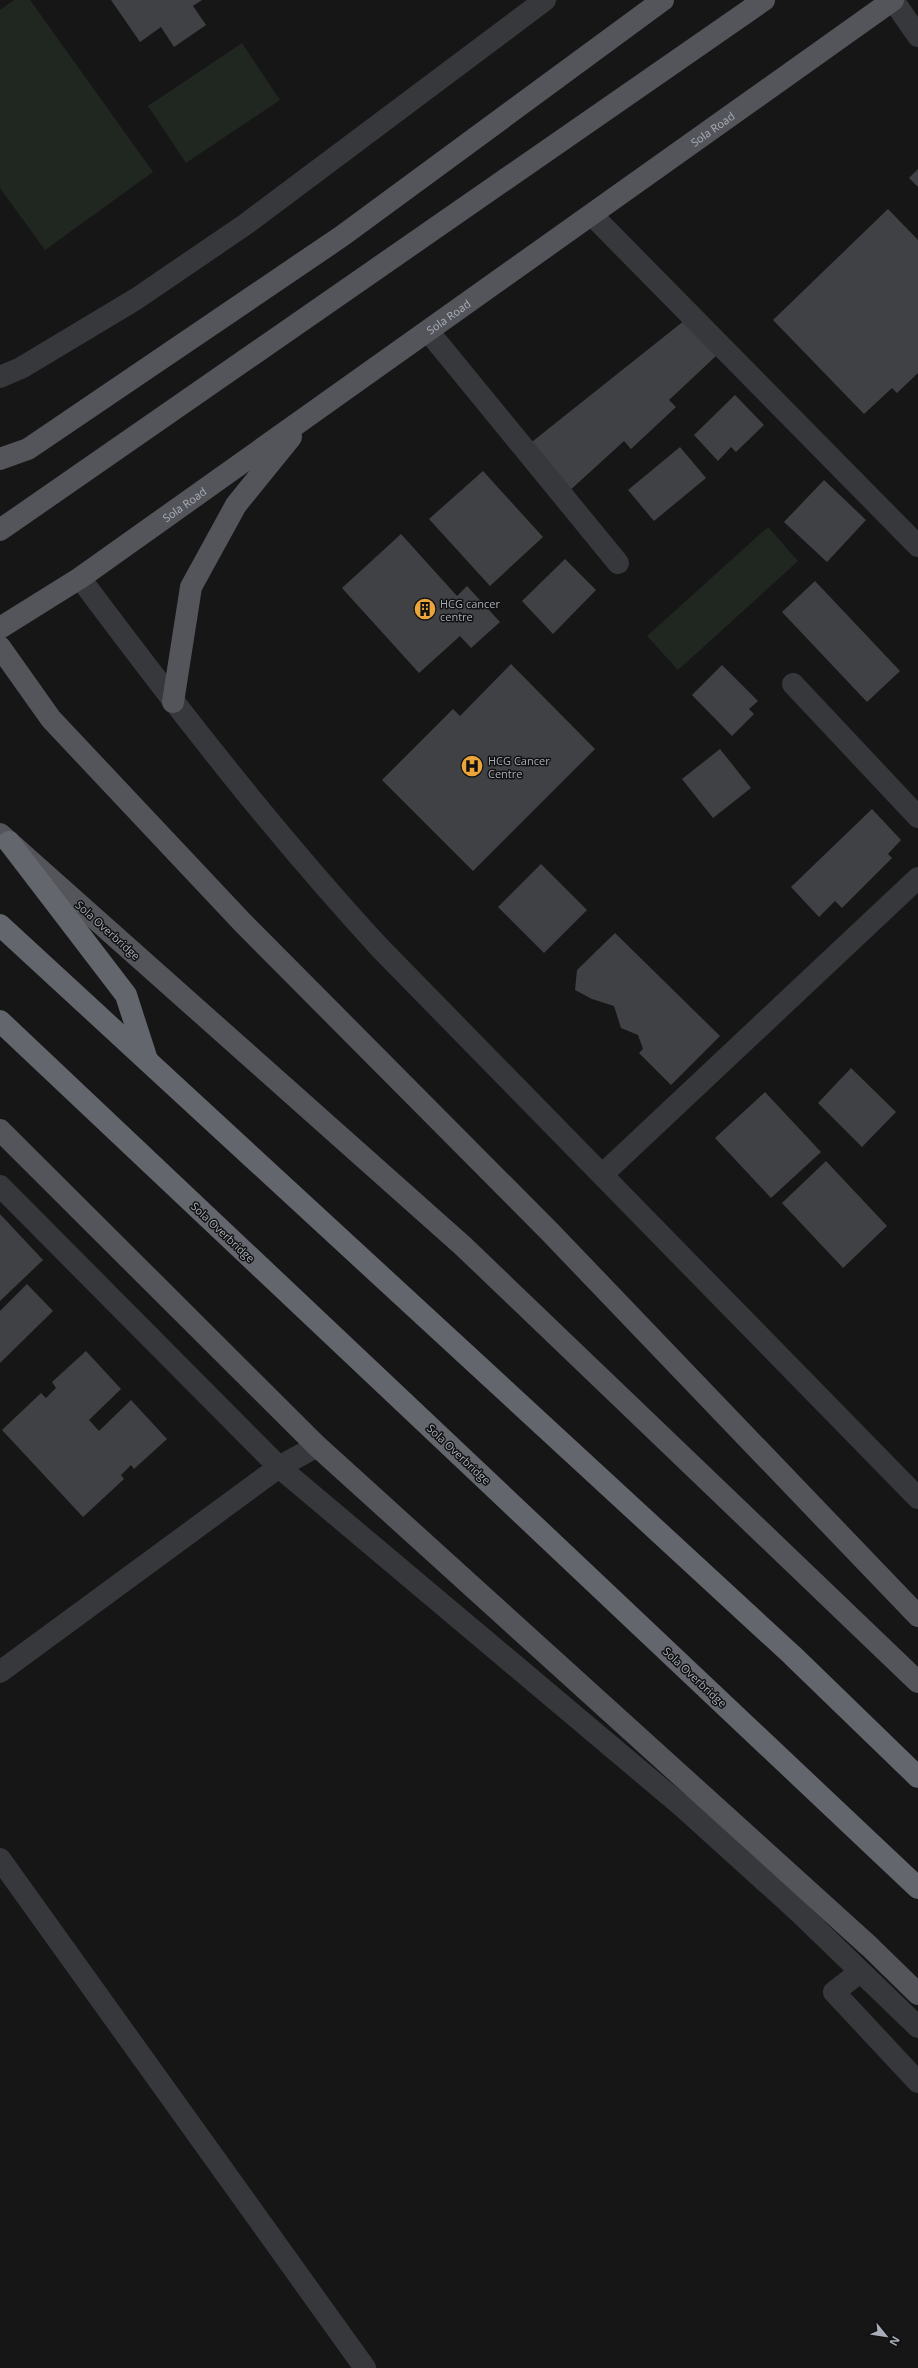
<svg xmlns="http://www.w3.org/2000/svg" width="918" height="2368" viewBox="0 0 918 2368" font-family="'Open Sans',sans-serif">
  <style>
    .green { fill: #202720 }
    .building { fill: #404144 }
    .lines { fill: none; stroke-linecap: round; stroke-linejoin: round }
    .minor { stroke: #37383c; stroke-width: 22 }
    .major { stroke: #53555b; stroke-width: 22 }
    .highway { stroke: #63666d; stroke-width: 22 }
    .labels { text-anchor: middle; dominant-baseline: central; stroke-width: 3; stroke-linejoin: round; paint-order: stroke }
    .street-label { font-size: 11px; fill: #a8adb7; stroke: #111112 }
    .poi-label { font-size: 11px; fill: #a8adb7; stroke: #111112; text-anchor: start }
  </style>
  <rect width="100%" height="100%" fill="#161617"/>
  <g class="green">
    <polygon points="14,0 30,0 153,172 45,250 0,188 0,10"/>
    <polygon points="242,43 280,100 186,163 148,106"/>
    <polygon points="768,527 798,561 678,670 647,636"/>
  </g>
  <g class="building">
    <polygon points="111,0 202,0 193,6 206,25 174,47 161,27 140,42"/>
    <polygon points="918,169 918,187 909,178"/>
    <polygon points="888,209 918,240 918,373 897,393 892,388 864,414 773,320"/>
    <polygon points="685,320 716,356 669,400 676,407 631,449 624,441 567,493 528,445"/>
    <polygon points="735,395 764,425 736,452 731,447 718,461 694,435"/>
    <polygon points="680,447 706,478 654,521 628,490"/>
    <polygon points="483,471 543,537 490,586 429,519"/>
    <polygon points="824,480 866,520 827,562 784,522"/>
    <polygon points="401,534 457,596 467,586 500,622 471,648 460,636 419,673 342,588"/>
    <polygon points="565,559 596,590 553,634 522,601"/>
    <polygon points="815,581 900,671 867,702 782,612"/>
    <polygon points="511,664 595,749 473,871 382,780 453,709 460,716"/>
    <polygon points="722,665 758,701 749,709 754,714 732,736 692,695"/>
    <polygon points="720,749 751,788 713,818 682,779"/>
    <polygon points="872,809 901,840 888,854 892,858 842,908 835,901 819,917 791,887"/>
    <polygon points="541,864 587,910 544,953 498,907"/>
    <polygon points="615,933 720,1036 671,1085 639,1053 643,1049 638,1035 621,1028 614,1006 592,999 575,990 577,970"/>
    <polygon points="851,1068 896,1112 862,1147 818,1103"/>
    <polygon points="765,1092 821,1152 771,1198 715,1138"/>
    <polygon points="826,1161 887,1226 843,1268 782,1203"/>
    <polygon points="0,1214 43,1260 0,1301"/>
    <polygon points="27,1284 53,1311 0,1363 0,1311"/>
    <polygon points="86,1351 121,1389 89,1420 99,1431 131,1400 167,1439 134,1469 131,1465 121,1475 124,1479 83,1517 2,1430 41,1393 46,1398 56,1388 52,1382"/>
  </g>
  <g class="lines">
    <g class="minor">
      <polyline points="893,0 918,36"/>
      <polyline points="592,215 918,546"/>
      <polyline points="428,331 618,563"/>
      <polyline points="0,377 21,368 136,299 246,224 545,0"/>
      <path d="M80,578C175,705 273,832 381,949L918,1498"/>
      <polyline points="793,684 918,817"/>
      <polyline points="603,1174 918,878"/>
      <polyline points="0,1186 279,1467 683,1807 799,1912 918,2027"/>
      <polyline points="0,1672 279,1467 317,1446"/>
      <polyline points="0,1859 365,2368"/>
      <polyline points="860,1972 834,1992 918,2082"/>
    </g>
    <g class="major">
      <polyline points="0,459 28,449 342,236 663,0"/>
      <polyline points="0,530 764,0"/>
      <path id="s1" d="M0,628L80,578L893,0"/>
      <polyline points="0,647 51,719 243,923 550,1232 918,1616"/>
      <polyline points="173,702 191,587 236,505 291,437"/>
      <polyline points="0,834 463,1246 918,1682"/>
      <polyline points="0,1130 317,1446 870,1947 918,1994"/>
    </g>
    <g class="highway">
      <polyline points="9,842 126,995 147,1060"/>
      <polyline points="0,925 792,1655 918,1777"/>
      <polyline points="0,1021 918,1888"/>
    </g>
  </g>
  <defs>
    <g id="building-disc" transform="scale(1.15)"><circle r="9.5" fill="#eba53a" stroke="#111112"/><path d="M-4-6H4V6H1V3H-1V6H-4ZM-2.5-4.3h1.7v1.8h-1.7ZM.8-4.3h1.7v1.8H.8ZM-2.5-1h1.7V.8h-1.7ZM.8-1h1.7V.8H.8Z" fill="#111"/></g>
    <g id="hospital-disc" transform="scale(1.15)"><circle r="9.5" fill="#eba53a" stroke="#111112"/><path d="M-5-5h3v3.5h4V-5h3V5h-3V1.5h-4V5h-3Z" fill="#111"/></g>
  </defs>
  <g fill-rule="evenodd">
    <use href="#building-disc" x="425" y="609"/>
    <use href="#hospital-disc" x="472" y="766"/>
  </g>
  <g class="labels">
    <g class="street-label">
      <text stroke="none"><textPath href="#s1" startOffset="870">Sola Road</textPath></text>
      <text stroke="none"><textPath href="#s1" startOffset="546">Sola Road</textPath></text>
      <text stroke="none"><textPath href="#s1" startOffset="222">Sola Road</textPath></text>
      <text transform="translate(108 930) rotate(42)">Sola Overbridge</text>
      <text transform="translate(223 1232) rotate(43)">Sola Overbridge</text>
      <text transform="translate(459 1454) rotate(43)">Sola Overbridge</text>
      <text transform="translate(695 1677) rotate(43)">Sola Overbridge</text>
    </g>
    <g class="poi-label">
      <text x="440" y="603">HCG cancer<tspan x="440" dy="13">centre</tspan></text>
      <text x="488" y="760">HCG Cancer<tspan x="488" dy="13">Centre</tspan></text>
    </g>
  </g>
  <g transform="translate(886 2336) rotate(120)" stroke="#111112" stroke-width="3" paint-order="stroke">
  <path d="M0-3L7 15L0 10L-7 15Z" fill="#a8adb7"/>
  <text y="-6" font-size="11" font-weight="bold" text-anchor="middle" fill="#a8adb7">N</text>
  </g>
</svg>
